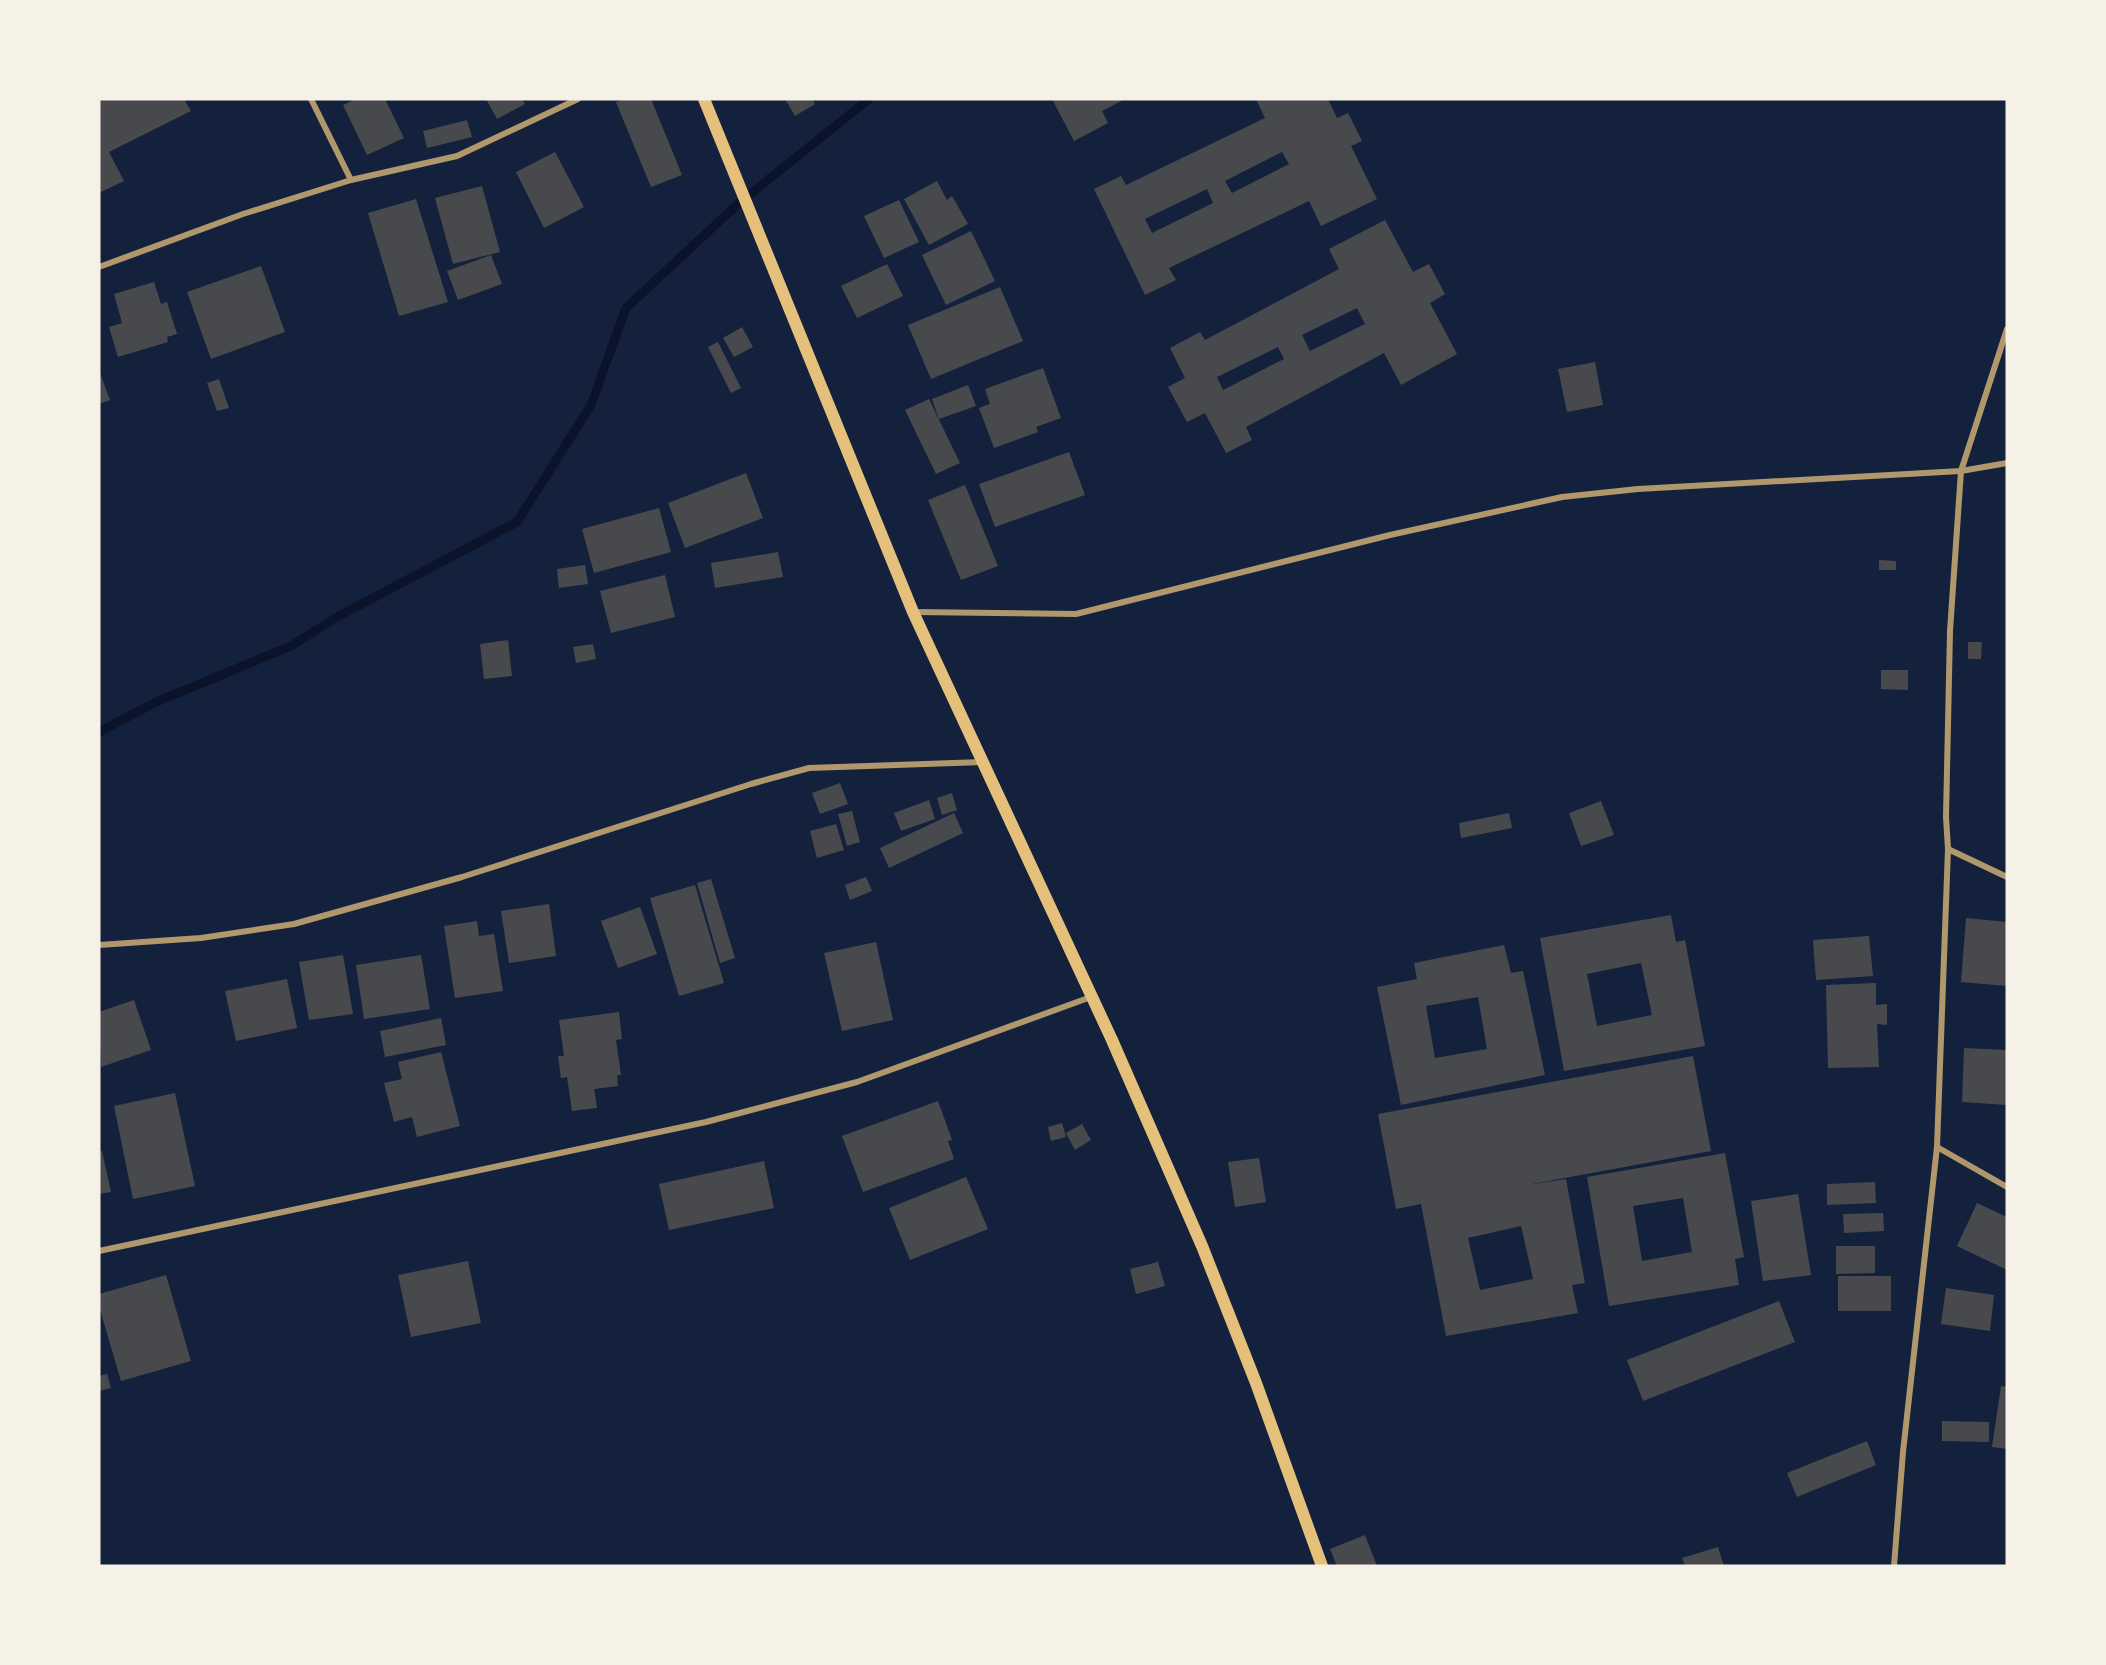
<svg xmlns="http://www.w3.org/2000/svg" width="2106" height="1665" viewBox="0 0 2106 1665" font-family="'Varela Round',sans-serif">
  <style>
    .lines { fill: none; stroke-linecap: round; stroke-linejoin: round }
    .stream { stroke: #0b132b; stroke-width: 9 }
    .building { fill: #48494c; fill-rule: evenodd }
    .minor { stroke: #b1986c; stroke-width: 6 }
    .secondary { stroke: #e5c07b; stroke-width: 12 }
  </style>
  <rect width="100%" height="100%" fill="#14213d"/>
  <g class="lines">
    <polyline class="stream" points="99,732 156,702 291,646 337,617 517,522 591,405 626,308 739,203 869,99"/>
  </g>
  <g class="building">
    <polygon points="99,99 184,99 191,111 109,152 124,181 99,193"/>
    <polygon points="356,99 385,99 404,138 367,155 343,105"/>
    <polygon points="486,99 522,99 525,104 497,119"/>
    <polygon points="624,99 651,99 682,175 651,187 616,102"/>
    <polygon points="785,99 812,99 815,104 795,116"/>
    <polygon points="1052,99 1125,99 1102,111 1108,123 1074,141"/>
    <path d="M1256,99H1328L1337,118L1348,113L1362,141L1351,146L1377,199L1321,226L1309,201L1169,268L1176,280L1145,295L1094,189L1121,176L1126,185L1265,118ZM1282,152L1289,164L1232,193L1225,181ZM1207,189L1213,203L1152,233L1145,219Z"/>
    <polygon points="467,120 472,137 427,148 423,131"/>
    <polygon points="555,152 584,207 544,228 516,172"/>
    <polygon points="937,181 947,200 952,196 968,224 929,245 904,199"/>
    <polygon points="482,186 500,252 453,264 435,198"/>
    <polygon points="416,199 448,302 399,316 368,213"/>
    <polygon points="899,200 919,242 884,258 864,216"/>
    <path d="M1385,220L1413,272L1429,264L1445,294L1430,303L1457,354L1401,385L1384,353L1246,427L1252,440L1226,453L1205,413L1187,422L1168,387L1185,378L1170,348L1200,332L1205,340L1339,269L1329,249ZM1357,308L1365,324L1310,351L1302,335ZM1278,347L1284,359L1223,390L1217,377Z"/>
    <polygon points="971,231 995,281 946,305 922,255"/>
    <polygon points="491,255 502,284 458,300 447,271"/>
    <polygon points="887,264 903,296 857,318 841,286"/>
    <polygon points="261,266 285,332 211,359 187,292"/>
    <polygon points="154,282 161,304 167,302 177,334 167,337 168,342 118,357 109,327 122,323 114,294"/>
    <polygon points="1000,287 1023,341 931,379 908,325"/>
    <polygon points="742,327 753,347 734,357 723,338"/>
    <polygon points="718,342 741,388 731,393 708,347"/>
    <polygon points="1595,362 1603,405 1567,412 1558,369"/>
    <polygon points="1043,368 1061,418 1036,427 1038,432 994,448 979,408 990,404 985,389"/>
    <polygon points="99,370 110,400 99,404"/>
    <polygon points="219,379 229,408 217,411 207,383"/>
    <polygon points="968,385 976,406 939,419 932,399"/>
    <polygon points="929,399 960,463 936,474 905,410"/>
    <polygon points="1069,452 1085,495 995,527 979,484"/>
    <polygon points="746,473 763,518 685,548 668,503"/>
    <polygon points="965,485 998,566 961,580 928,500"/>
    <polygon points="659,508 671,552 594,573 582,529"/>
    <polygon points="778,552 783,577 715,588 711,563"/>
    <polygon points="1879,560 1896,561 1896,570 1879,570"/>
    <polygon points="585,565 588,584 559,588 557,569"/>
    <polygon points="665,575 675,617 611,633 600,591"/>
    <polygon points="508,640 512,676 484,679 480,644"/>
    <polygon points="1968,642 1982,642 1981,659 1968,659"/>
    <polygon points="593,644 596,659 576,663 573,647"/>
    <polygon points="1881,670 1908,670 1908,690 1881,689"/>
    <polygon points="840,783 848,804 820,814 812,793"/>
    <polygon points="952,793 957,810 942,815 937,798"/>
    <polygon points="929,800 935,819 901,831 894,813"/>
    <polygon points="1601,801 1614,835 1581,846 1569,813"/>
    <polygon points="852,811 860,842 847,846 838,814"/>
    <polygon points="954,813 963,833 889,868 880,848"/>
    <polygon points="1509,813 1512,828 1461,838 1459,823"/>
    <polygon points="836,824 844,850 817,858 810,831"/>
    <polygon points="866,877 872,891 850,900 845,885"/>
    <polygon points="711,879 735,958 720,963 697,883"/>
    <polygon points="695,885 724,983 679,996 650,898"/>
    <polygon points="549,904 556,956 509,963 501,911"/>
    <polygon points="640,907 657,954 618,968 601,921"/>
    <path d="M1671,915L1676,942L1685,940L1705,1046L1564,1071L1540,938ZM1641,963L1652,1015L1597,1026L1587,974Z"/>
    <polygon points="1966,918 2007,922 2007,986 1961,982"/>
    <polygon points="477,921 479,936 494,934 503,991 455,998 444,926"/>
    <polygon points="1869,936 1873,976 1816,980 1813,940"/>
    <polygon points="876,942 893,1020 842,1031 824,953"/>
    <path d="M1504,945L1511,973L1523,971L1545,1075L1401,1105L1377,987L1417,979L1414,963ZM1478,997L1487,1049L1435,1058L1426,1006Z"/>
    <polygon points="343,955 353,1014 309,1020 299,962"/>
    <polygon points="421,955 430,1009 364,1019 356,965"/>
    <polygon points="287,979 297,1028 236,1041 225,991"/>
    <polygon points="1876,983 1876,1005 1887,1004 1887,1025 1877,1024 1879,1067 1828,1068 1826,985"/>
    <polygon points="134,1000 151,1050 101,1067 99,1012"/>
    <polygon points="619,1012 622,1039 616,1040 621,1075 617,1075 618,1086 594,1089 597,1108 572,1111 567,1077 561,1078 558,1056 564,1056 559,1020"/>
    <polygon points="441,1018 446,1045 385,1057 380,1031"/>
    <polygon points="1964,1048 2007,1050 2007,1105 1962,1102"/>
    <polygon points="441,1052 460,1126 417,1137 412,1117 394,1122 384,1083 402,1079 398,1062"/>
    <path d="M1693,1056L1711,1151L1527,1185L1566,1179L1585,1283L1572,1285L1578,1313L1446,1336L1421,1204L1396,1209L1378,1114ZM1521,1226L1533,1279L1480,1290L1468,1238Z"/>
    <polygon points="175,1093 195,1186 133,1199 114,1106"/>
    <polygon points="938,1101 952,1140 948,1141 954,1159 863,1192 842,1136"/>
    <polygon points="1062,1123 1066,1137 1051,1141 1048,1127"/>
    <polygon points="1082,1124 1091,1140 1075,1150 1066,1133"/>
    <polygon points="102,1151 111,1192 99,1194 99,1152"/>
    <path d="M1725,1153L1744,1257L1735,1259L1739,1285L1609,1306L1587,1177ZM1683,1198L1692,1252L1642,1261L1633,1206Z"/>
    <polygon points="1259,1158 1266,1202 1235,1207 1228,1162"/>
    <polygon points="764,1161 774,1208 669,1230 659,1184"/>
    <polygon points="966,1177 988,1229 910,1260 889,1208"/>
    <polygon points="1875,1182 1876,1203 1827,1205 1827,1184"/>
    <polygon points="1798,1194 1811,1275 1763,1281 1751,1201"/>
    <polygon points="1977,1203 2007,1217 2007,1270 1957,1246"/>
    <polygon points="1883,1213 1884,1231 1844,1233 1843,1214"/>
    <polygon points="1836,1246 1875,1246 1875,1273 1836,1274"/>
    <polygon points="468,1261 481,1323 411,1337 398,1275"/>
    <polygon points="1158,1262 1165,1286 1136,1294 1130,1269"/>
    <polygon points="166,1275 191,1361 121,1381 99,1306 99,1294"/>
    <rect x="1838" y="1276" width="53" height="35"/>
    <polygon points="1946,1288 1994,1295 1990,1331 1941,1324"/>
    <polygon points="1779,1301 1795,1342 1643,1401 1627,1360"/>
    <polygon points="107,1374 111,1388 99,1391 99,1376"/>
    <polygon points="2001,1386 2007,1387 2007,1449 1992,1447"/>
    <polygon points="1942,1421 1989,1422 1989,1442 1942,1441"/>
    <polygon points="1867,1441 1876,1465 1797,1497 1787,1473"/>
    <polygon points="1365,1535 1377,1566 1337,1566 1330,1549"/>
    <polygon points="1718,1547 1724,1566 1685,1566 1682,1558"/>
  </g>
  <g class="lines">
    <g class="minor">
      <polyline points="311,99 351,180"/>
      <polyline points="99,267 243,214 351,180 457,156 578,99"/>
      <polyline points="913,612 1076,614 1390,535 1562,497 1638,489 1961,471 2007,463"/>
      <polyline points="1948,849 2007,877"/>
      <polyline points="99,945 201,938 294,924 462,877 751,784 809,768 983,762"/>
      <polyline points="1937,1147 2007,1187"/>
      <polyline points="99,1251 706,1122 857,1082 1091,997"/>
      <polyline points="1894,1566 1903,1452 1937,1147 1948,849 1946,817 1950,631 1961,471 2007,329"/>
    </g>
    <polyline class="secondary" points="704,99 913,612 1112,1040 1202,1246 1256,1383 1322,1566"/>
  </g>
  <rect width="2106" height="1665" fill="none" stroke="#f6f1e7" stroke-width="201"/>
</svg>
